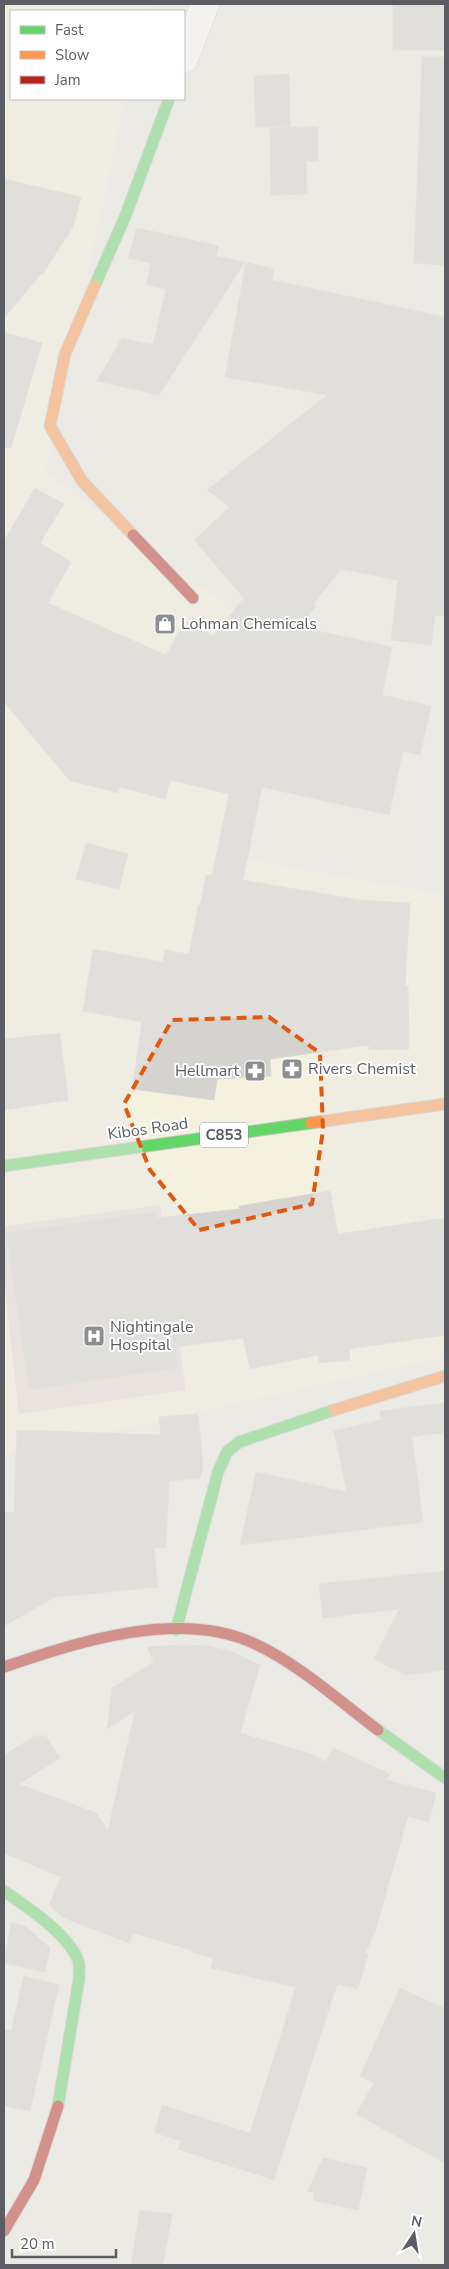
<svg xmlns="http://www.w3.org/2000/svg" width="449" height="2269" viewBox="0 0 449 2269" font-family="'Nunito Sans',sans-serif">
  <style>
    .commercial { fill: #f4f1de }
    .medical { fill: #e7dcd8 }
    .building { fill: #d4d3d0; stroke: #dad9d4 }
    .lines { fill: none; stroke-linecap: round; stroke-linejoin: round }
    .street-casing { stroke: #c7c7c7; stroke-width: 29 }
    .fast-casing { stroke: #c8c7c6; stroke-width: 13 }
    .slow-casing { stroke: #c8c7c6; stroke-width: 13 }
    .jam-casing { stroke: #c8c7c6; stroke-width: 13 }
    .street { stroke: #fcfcfb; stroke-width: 28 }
    .fast { stroke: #63d668; stroke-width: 11 }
    .slow { stroke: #ff974d; stroke-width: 11 }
    .jam { stroke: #b3261e; stroke-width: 11 }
    .marked { fill: none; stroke: #e15910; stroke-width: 4; stroke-dasharray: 10 6; stroke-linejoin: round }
    .labels { text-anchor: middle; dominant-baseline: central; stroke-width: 4; stroke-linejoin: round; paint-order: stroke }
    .shield { fill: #fff; stroke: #8c8e91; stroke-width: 1 }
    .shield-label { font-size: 15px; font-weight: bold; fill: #5b5d62 }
    .poi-label { font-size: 16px; fill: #5b5d62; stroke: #fff; text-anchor: start }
    .street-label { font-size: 16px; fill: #5b5d62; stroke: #fff }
  </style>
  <rect width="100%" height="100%" fill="#ebeae5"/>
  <polygon class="commercial" points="4,4 145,4 144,11 11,11 11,99 125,99 45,472 267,635 227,856 445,895 445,1357 4,1455"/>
  <polygon class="medical" points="160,1205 186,1390 19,1414 4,1282 4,1226"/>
  <g class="building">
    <rect x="393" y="4" width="52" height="46"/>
    <polygon points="422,57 445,57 445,265 414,263"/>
    <polygon points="289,74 290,127 256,127 254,76"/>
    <polygon points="318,127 318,161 306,161 307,194 271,195 270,128"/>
    <polygon points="4,179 81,197 73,227 42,275 41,274 4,318"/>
    <polygon points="137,228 219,246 216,256 245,262 159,395 97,381 122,338 153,345 166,289 146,285 151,263 128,258"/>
    <polygon points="246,262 274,269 272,280 445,317 445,616 435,615 431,645 391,640 398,580 341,569 313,604 316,606 299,627 392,647 382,695 431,706 420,755 403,751 389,815 262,787 243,880 360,900 410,903 405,986 408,986 409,1049 369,1050 369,1045 270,1059 271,1076 217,1079 214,1100 132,1089 142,1022 83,1011 93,949 163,962 165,950 189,954 198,906 200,906 206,875 212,876 229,794 170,780 165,799 120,787 118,793 69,780 4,702 4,541 35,488 64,504 40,543 71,562 48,603 166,655 185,621 213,636 244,598 194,540 230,507 207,490 327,395 225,377"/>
    <polygon points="4,332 42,343 11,448 4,447"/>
    <polygon points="86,843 128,854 119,889 76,879"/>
    <polygon points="60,1033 68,1100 4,1110 4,1039"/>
    <polygon points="330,1191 338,1234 445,1218 445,1335 349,1349 350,1360 319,1363 318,1355 250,1369 243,1338 175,1347 178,1368 29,1390 6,1233 156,1212 157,1218 240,1209 239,1206"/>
    <polygon points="445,1403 445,1432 412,1437 423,1522 240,1545 256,1472 347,1492 334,1431 381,1420 380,1411"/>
    <polygon points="198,1414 203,1467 200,1478 169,1481 166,1548 154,1547 158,1587 55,1597 4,1626 4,1512 14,1513 17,1430 161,1435 159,1417"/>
    <polygon points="445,1571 445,1670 405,1675 374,1659 399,1609 323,1618 319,1584"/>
    <polygon points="183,1645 210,1646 233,1652 260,1665 240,1733 312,1754 326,1762 333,1748 390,1774 387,1780 436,1793 429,1822 408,1816 375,1932 365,1953 368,1954 358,1989 338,1984 334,1993 274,2180 178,2149 181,2141 155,2133 162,2105 250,2133 296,1987 211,1968 213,1958 192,1952 192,1950 133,1933 129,1943 64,1918 49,1905 61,1877 4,1853 4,1755 35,1736 46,1736 60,1758 19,1784 96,1813 108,1830 135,1711 107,1729 112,1688 154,1662 147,1647"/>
    <polygon points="11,1923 25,1926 50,1948 45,1972 4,1963"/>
    <polygon points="24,1976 59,1985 30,2111 4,2106 4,2029 11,2031"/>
    <polygon points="400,1988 445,2009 445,2163 356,2114 374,2083 360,2076"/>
    <polygon points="323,2158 367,2168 358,2210 313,2200 315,2193 308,2191"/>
    <polygon points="140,2210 172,2214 163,2265 131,2265"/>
  </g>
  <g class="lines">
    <g class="street-casing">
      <polyline id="street" points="184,59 205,4"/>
    </g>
    <g class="fast-casing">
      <g id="fast">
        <polyline points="95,285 125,217 169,99"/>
        <polyline points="4,1166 311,1123"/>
        <polyline points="176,1630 218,1472 227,1452 239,1442 334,1410"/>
        <polyline points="378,1730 445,1778"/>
        <path d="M4,1891C27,1907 67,1933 78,1960C80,1966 79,1973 79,1979L58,2106"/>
      </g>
    </g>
    <g class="slow-casing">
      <g id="slow">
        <polyline points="95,285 65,354 50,426 82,481 133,535"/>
        <polyline points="311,1123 445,1104"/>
        <polyline points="334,1410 445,1376"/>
      </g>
    </g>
    <g class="jam-casing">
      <g id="jam">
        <polyline points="133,535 193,598"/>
        <path d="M4,1667C77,1642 179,1609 253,1643C299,1664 338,1700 378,1730"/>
        <polyline points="4,2231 34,2180 58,2106"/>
      </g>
    </g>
    <use href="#street" class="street"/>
    <use href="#fast" class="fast"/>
    <use href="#slow" class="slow"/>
    <use href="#jam" class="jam"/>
  </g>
  <path d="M0 0H449V2269H0ZM269,1017L320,1053L323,1130L312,1204L199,1230L150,1170L124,1104L172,1020Z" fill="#ebeae5" fill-opacity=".55" fill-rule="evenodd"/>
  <path class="marked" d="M269,1017L320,1053L323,1130L312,1204L199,1230L150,1170L124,1104L172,1020Z"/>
  <defs>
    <g id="shop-square" transform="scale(1.125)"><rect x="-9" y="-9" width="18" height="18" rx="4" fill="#8d8e90" stroke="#fff"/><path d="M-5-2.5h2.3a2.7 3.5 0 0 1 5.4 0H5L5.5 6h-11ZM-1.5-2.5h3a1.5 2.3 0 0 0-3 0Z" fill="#fff"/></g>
    <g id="pharmacy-square" transform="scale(1.125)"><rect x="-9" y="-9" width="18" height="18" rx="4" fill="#8d8e90" stroke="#fff"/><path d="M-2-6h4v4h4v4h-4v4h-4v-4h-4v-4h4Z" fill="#fff"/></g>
    <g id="hospital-square" transform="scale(1.125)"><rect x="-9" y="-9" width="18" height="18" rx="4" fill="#8d8e90" stroke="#fff"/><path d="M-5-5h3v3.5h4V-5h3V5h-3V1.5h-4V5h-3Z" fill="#fff"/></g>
  </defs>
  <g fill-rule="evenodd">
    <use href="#shop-square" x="165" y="624"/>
    <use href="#pharmacy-square" x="292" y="1069"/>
    <use href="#pharmacy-square" x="255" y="1071"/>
    <use href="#hospital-square" x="94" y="1336"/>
  </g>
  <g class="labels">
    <rect class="shield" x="200" y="1122.5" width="48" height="25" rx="4"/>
    <g class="shield-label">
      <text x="224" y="1135">C853</text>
    </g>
    <g class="poi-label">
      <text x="181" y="624">Lohman Chemicals</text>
      <text x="308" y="1069">Rivers Chemist</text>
      <text x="239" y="1071" text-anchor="end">Hellmart</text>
      <text x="110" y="1327">Nightingale<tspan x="110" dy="18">Hospital</tspan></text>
    </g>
    <g class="street-label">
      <text transform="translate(148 1129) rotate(-8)">Kibos Road</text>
    </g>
  </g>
  <rect width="449" height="2269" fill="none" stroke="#5b5d62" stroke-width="10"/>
  <rect x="10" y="10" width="175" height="90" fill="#ffffff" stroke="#bdbec0"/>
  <rect x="20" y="26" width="25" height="8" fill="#63d668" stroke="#bdbec0"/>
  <text x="55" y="35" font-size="15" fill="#5b5d62">Fast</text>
  <rect x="20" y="51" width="25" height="8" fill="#ff974d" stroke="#bdbec0"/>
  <text x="55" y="60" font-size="15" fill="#5b5d62">Slow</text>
  <rect x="20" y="76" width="25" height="8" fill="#b3261e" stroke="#bdbec0"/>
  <text x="55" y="85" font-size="15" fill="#5b5d62">Jam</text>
  <g transform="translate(414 2234) rotate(12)" stroke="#ffffff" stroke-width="4" paint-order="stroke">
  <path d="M0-4L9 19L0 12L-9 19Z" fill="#5b5d62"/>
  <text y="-8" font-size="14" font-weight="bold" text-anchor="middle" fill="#5b5d62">N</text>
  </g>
  <path d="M12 2249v8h104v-8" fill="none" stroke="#5b5d62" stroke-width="2.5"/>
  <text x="20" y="2249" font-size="15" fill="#5b5d62" stroke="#ffffff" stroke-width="4" paint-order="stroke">20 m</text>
</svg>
